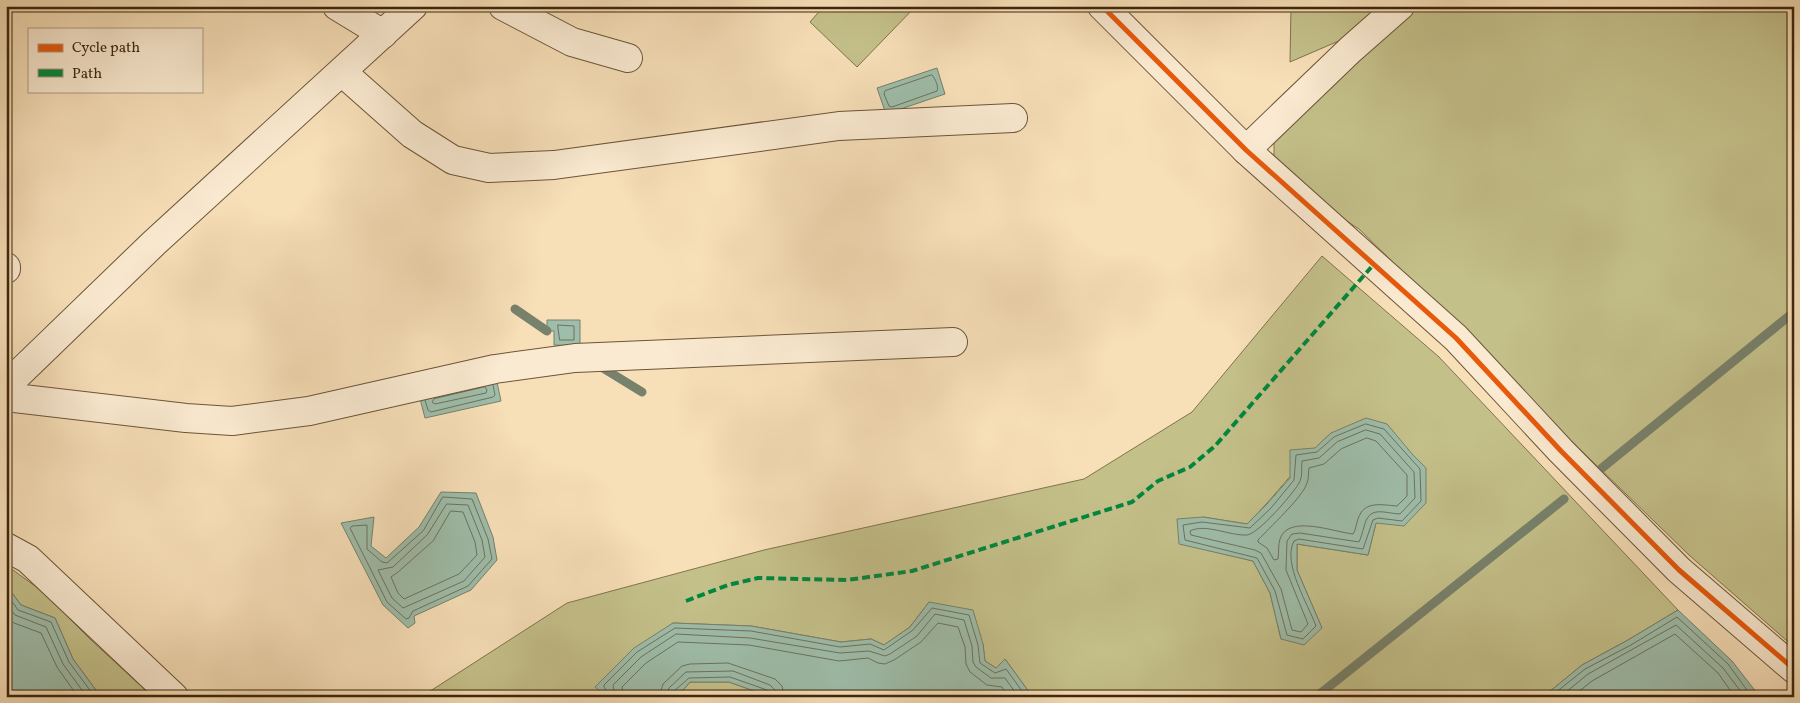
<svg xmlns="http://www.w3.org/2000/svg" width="1800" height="703" viewBox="0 0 1800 703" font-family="Vollkorn,serif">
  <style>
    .green { fill: #c4c08a; stroke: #80744c; fill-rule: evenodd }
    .water { fill: #9ebdaa; stroke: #77816b }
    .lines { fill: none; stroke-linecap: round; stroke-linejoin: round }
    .shore { stroke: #6d725c; stroke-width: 1 }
    .stream { stroke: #77816b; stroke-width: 9 }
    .minor-casing { stroke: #6b5538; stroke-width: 30 }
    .minor { stroke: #faead1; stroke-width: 28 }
    .quiet { stroke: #00873e; stroke-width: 4; stroke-dasharray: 8 4; stroke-linecap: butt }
    .cycleway-casing { stroke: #faead1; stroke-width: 8 }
    .cycleway { stroke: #e8590c; stroke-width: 5 }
  </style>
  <rect width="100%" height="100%" fill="#f7dfb8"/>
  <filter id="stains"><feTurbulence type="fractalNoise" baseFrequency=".004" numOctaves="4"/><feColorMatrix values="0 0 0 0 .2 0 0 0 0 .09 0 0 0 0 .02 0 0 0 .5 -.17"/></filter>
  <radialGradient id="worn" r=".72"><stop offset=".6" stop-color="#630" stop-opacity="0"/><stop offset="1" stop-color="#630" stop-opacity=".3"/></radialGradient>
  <g class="green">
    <polygon points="824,6 916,6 857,67 810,22"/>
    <polygon points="1291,6 1384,6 1341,40 1290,62"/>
    <polygon points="1412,6 1794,6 1794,647 1689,555 1528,399 1448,316 1359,229 1304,193 1274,156 1274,134"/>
    <path d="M1322,256L1439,357L1678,610L1628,640L1582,665L1543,697H1030L1036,691L1029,692L1005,659L996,668L985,661L983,644L929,602L910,627L884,645L871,639L841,642L751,626L673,623L595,687L606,697H421L567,603L764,550L1084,479L1192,412ZM1331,433L1413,455L1426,468L1376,523L1368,555L1297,544V570L1322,628L1281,639L1270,593L1253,561L1179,543L1203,517L1247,524C1277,495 1300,461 1331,433Z"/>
    <polygon points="6,565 42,591 91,640 153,697 101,697 73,659 55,618 21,605 6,585"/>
    <polygon points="690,682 729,682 771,697 677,697"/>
  </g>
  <g class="water">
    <polygon points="937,68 945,94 886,114 877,88"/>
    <polygon points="547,320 580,320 580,346 554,345 554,331 547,331"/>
    <polygon points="495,373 501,401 425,418 418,391"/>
    <polygon points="1366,418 1387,424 1413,455 1426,468 1426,503 1404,526 1376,523 1368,555 1297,544 1297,570 1322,628 1304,645 1281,639 1270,593 1253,561 1179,544 1177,519 1203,517 1247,524 1267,504 1290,478 1290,450 1315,448 1331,433"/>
    <polygon points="441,492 476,493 493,537 497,560 471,590 414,616 415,623 408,628 383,605 341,523 374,517 371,546 386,558 419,527"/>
    <polygon points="6,585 21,605 55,618 73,659 101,697 6,697"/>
    <polygon points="929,602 973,610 983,644 985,661 996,668 1005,659 1029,692 1025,697 771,697 729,682 690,682 677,697 606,697 595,687 634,648 673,623 751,626 841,642 871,639 884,645 910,627"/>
    <polygon points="1678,610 1732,661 1760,697 1543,697 1582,665 1628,640"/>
  </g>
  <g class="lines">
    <g class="shore">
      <path d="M932,75C935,78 939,87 937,91L892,107L889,106L884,94L885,91Z"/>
      <polygon points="558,325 574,326 574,340 560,340"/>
      <polygon points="485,387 487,390 486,393 435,404 432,402 434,399"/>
      <polyline points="425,400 428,410 431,412 493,397 495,395 493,385"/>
      <path d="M1366,424L1384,429L1420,469L1421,501L1402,521L1378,518L1373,520L1363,549L1299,539L1294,541C1282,563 1308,604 1316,626L1303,639L1287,635L1275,591L1257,558L1185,540L1183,525L1202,522L1250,528L1271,508L1294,480L1296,455L1317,452L1334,437Z"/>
      <path d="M1366,430L1380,434L1414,472L1415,498L1400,514C1383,513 1369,505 1364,527C1362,533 1361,538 1359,542L1300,533L1292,534L1287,541L1286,570L1308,624L1301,632L1292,630L1281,589L1261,553L1255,550L1191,535L1190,531C1206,523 1229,536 1247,535C1258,534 1293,494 1299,483C1303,477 1301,468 1302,461L1319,458L1337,442Z"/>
      <path d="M1367,438L1376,441L1407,475V496L1397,506C1382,505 1364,500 1358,519C1356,524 1356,530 1353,534C1334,532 1288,514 1280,539C1278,545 1279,552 1278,559L1274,560L1267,548L1258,542V540C1269,528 1303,497 1307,483C1309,479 1308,473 1309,468L1324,464L1341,449Z"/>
      <polygon points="443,497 472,499 488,539 492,559 468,586 413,611 409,618 406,619 387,602 350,528 352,526 367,525 367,549 382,562 387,563 423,531"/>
      <polygon points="447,504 468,505 482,540 485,557 464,581 403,608 392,598 378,570 393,567 427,535"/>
      <polygon points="451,511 463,512 475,542 477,555 459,574 404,599 398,593 391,577 398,572 433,541"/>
      <polyline points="6,593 18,610 51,622 69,662 95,697"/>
      <polyline points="6,604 15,615 46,627 63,664 87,697"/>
      <polyline points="6,617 14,623 41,633 57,667 78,697"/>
      <polyline points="609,697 608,693 604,687 604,685 637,652 675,628 751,631 840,647 870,644 884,650 913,630 932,608 969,615 978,645 980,663 995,673 1006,669 1022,691 1022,697"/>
      <polyline points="615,697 613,685 641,657 676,634 750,638 840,653 869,651 885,656 890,654 917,636 935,614 964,620 972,646 973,662 976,667 991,678 1005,678 1015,692 1015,697"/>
      <polyline points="623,697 622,687 646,663 678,642 749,645 839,661 868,658 878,663 885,664 894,660 921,642 938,623 958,627 965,647 966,664 970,672 987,685 1002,687 1008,697"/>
      <polyline points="659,697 663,684 682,666 690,664 728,663 775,679 782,686 784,697"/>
      <polyline points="667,697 669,688 686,672 733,671 770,685 775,690 776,697"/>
      <polyline points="673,697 674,691 689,678 730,677 767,690 770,697"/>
      <polyline points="1550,697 1585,669 1631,645 1677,617 1728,664 1752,697"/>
      <polyline points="1560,697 1588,674 1676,625 1723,668 1745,697"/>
      <polyline points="1572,697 1592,681 1675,634 1718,673 1735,697"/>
    </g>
    <g class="stream">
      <polyline points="515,309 547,331"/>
      <polyline points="598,365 642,392"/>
      <polyline points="1602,468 1794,312"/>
      <polyline points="1316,697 1564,499"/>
    </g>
    <g class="minor-casing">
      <g id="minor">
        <polyline points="337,6 383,34"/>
        <polyline points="503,6 572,42 628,58"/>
        <polyline points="1102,6 1246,150 1456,338 1561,451 1679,570 1794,669"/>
        <polyline points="342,72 412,134 453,160 489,168 554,165 839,126 1013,118"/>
        <polyline points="1246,150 1350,50 1400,6"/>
        <polyline points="6,267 6,269"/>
        <polyline points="6,386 154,243 413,6"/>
        <polyline points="6,397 186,418 232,421 309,411 495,369 575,358 953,342"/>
        <polyline points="6,547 28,559 174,697"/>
      </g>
    </g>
    <use href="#minor" class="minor"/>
    <polyline class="quiet" points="686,601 728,585 758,578 847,580 912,571 1132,502 1158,481 1190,467 1215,446 1374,264"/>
    <g class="cycleway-casing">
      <polyline id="cycleway" points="1102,6 1246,150 1456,338 1561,451 1679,570 1794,669"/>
    </g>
    <use href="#cycleway" class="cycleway"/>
  </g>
  <rect width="1800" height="703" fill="none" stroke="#f7dfb8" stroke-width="25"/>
  <rect x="8" y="8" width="1785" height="688" fill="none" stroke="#3c270d" stroke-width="2.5"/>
  <rect x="12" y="12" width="1775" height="678" fill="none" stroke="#3c270d"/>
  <rect x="28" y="28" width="175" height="65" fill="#faead1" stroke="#ae9c83"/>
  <rect x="38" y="44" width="25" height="8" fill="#e8590c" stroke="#ae9c83"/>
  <text x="72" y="52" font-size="15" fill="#3c270d">Cycle path</text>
  <rect x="38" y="69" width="25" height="8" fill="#00873e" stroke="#ae9c83"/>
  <text x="72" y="78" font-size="15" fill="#3c270d">Path</text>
  <rect width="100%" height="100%" filter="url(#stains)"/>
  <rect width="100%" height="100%" fill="url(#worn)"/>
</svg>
